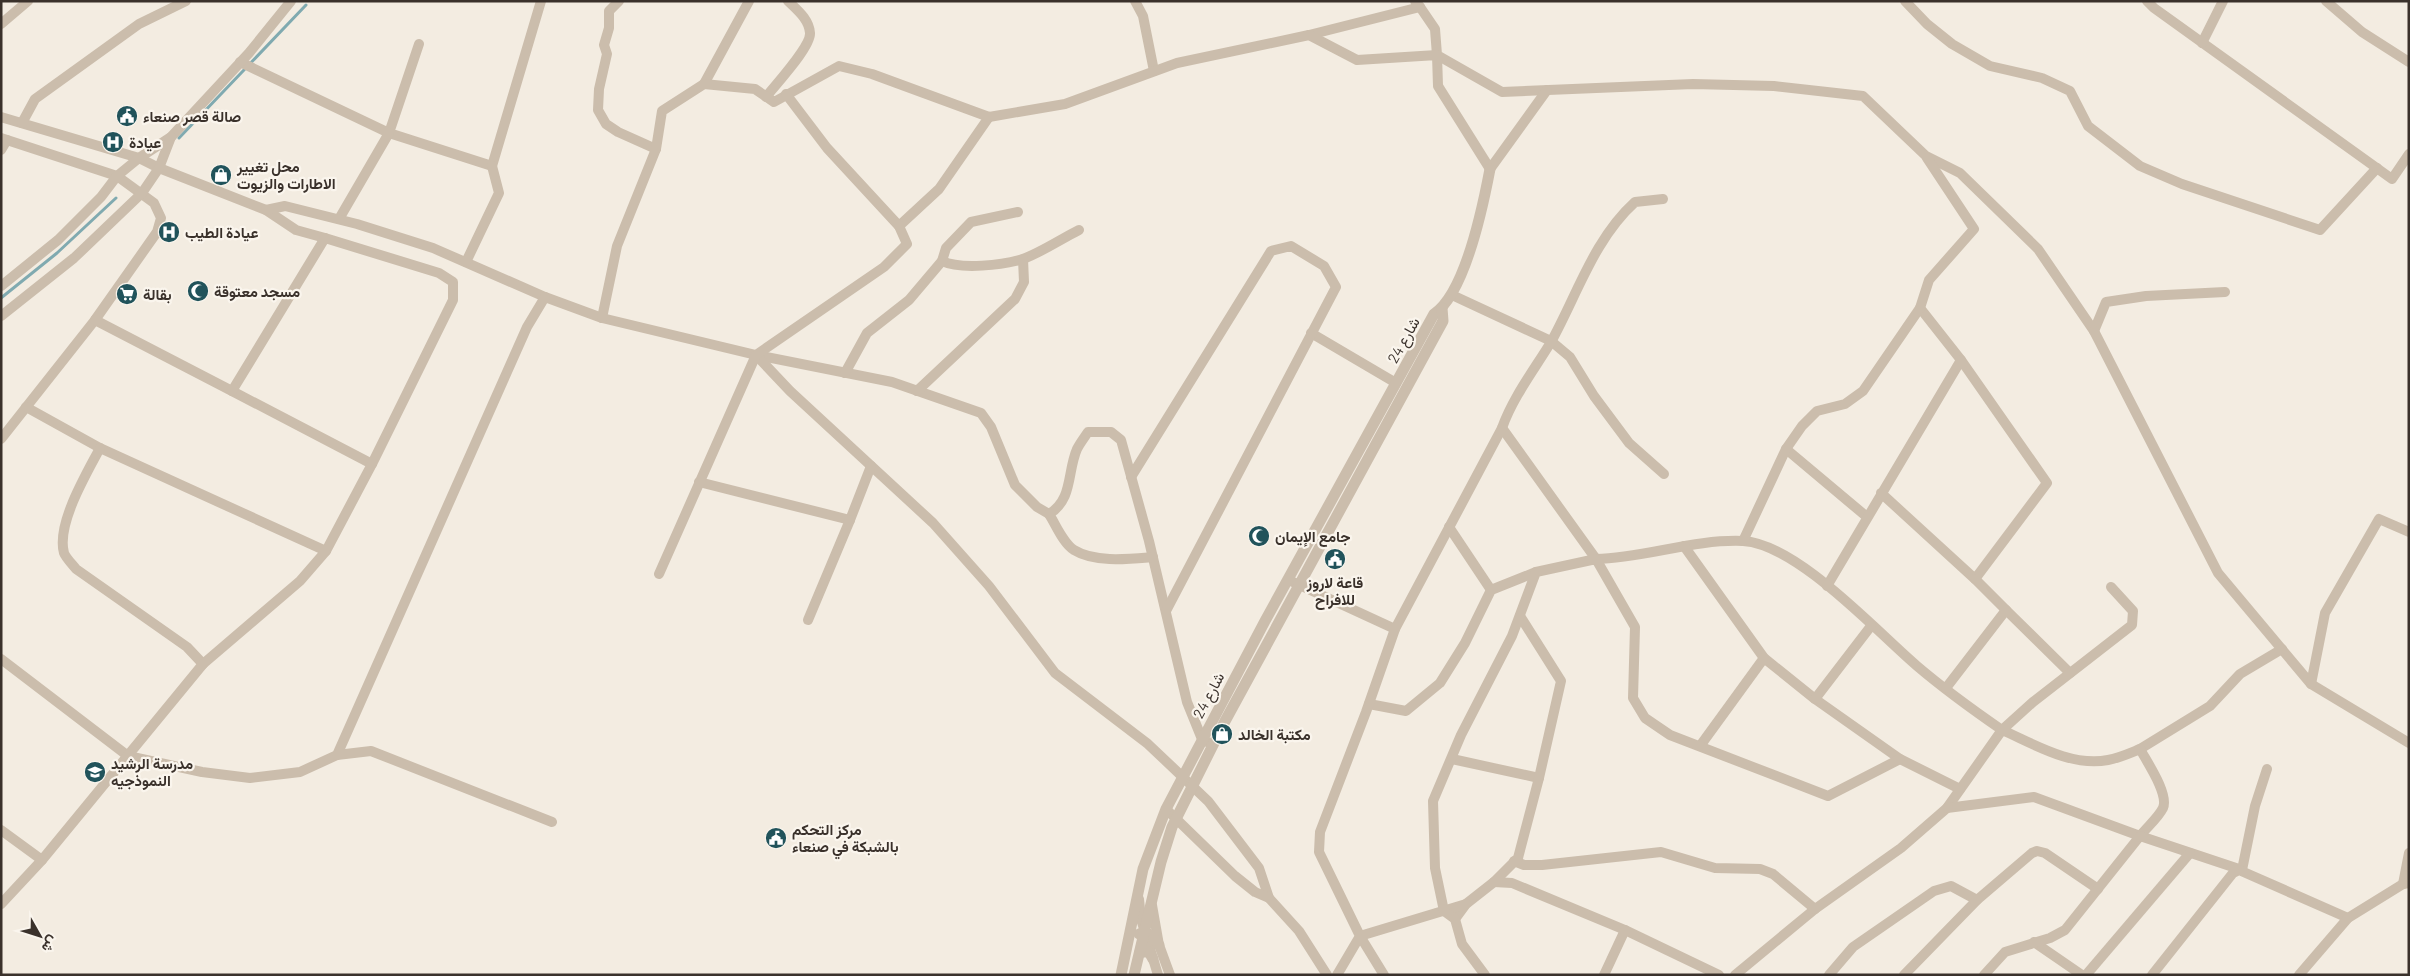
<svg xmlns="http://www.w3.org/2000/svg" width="2410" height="976" viewBox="0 0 2410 976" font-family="Barlow,Vazirmatn,sans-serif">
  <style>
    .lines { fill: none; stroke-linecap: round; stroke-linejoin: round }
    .stream { stroke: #80aab0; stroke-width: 3 }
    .minor { stroke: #cbbdac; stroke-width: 10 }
    .tertiary { stroke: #cbbdac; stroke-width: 11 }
    .labels { text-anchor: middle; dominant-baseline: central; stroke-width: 4.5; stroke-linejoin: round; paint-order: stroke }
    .poi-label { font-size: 15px; font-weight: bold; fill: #3a312b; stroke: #faf5ed; text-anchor: start }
    .street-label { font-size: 15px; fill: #3a312b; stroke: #faf5ed }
  </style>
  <rect width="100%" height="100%" fill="#f3ece1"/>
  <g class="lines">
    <g class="stream">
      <polyline points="179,138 306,5"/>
      <polyline points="1,298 57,253 116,198"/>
    </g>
    <g class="minor">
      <polyline points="619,1 609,11 609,28 604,45 607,54 599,89 598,110 606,124 618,132 656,149"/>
      <polyline points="1135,1 1143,16 1154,71"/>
      <polyline points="1905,1 1927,24 1952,44 1990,66 2042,78 2070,91 2088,126 2140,166 2182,184 2320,230 2377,168"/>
      <polyline points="2147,1 2154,8 2392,179 2409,154"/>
      <polyline points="2326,1 2362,32 2409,62"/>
      <polyline points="1420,7 1435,29 1437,55 1502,92 1693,84 1774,86 1863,96 1926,156 1960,173 2038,249 2094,331 2106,302 2146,296 2225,292"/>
      <polyline points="1,24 28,1"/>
      <polyline points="1309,35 1420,7 1415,1"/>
      <polyline points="2202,43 2223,1"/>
      <polyline points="419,44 389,133 492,166 541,1"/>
      <polyline points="240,62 389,133 339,219"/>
      <polyline points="704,84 749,1"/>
      <path d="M766,97C775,85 811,47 810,33C809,19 797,10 788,1"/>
      <polyline points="1,117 139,158 159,168 266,210 296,230 325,238"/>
      <polyline points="22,123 35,99 139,24 186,1"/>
      <polyline points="1,138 117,176 154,203 161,218 157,232 95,320 1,439"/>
      <polyline points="1,150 7,140"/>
      <path d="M266,210L285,206L357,224L433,248L545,297L602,318L756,355L892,382L981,413L991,427L1015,485L1037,507L1049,514C1073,500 1067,472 1077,449C1080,443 1084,438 1088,432H1111L1121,440L1149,541L1187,702L1202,739L1207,742"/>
      <polyline points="899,226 939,189 989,117"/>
      <path d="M942,261C961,270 1003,265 1023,259C1042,252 1061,239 1079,230"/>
      <polyline points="466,262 499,193 492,166"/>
      <polyline points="1,286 58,240 101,197 117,176 139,158 171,137 249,53 291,1"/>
      <polyline points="1452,295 1551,341 1570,357 1594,396 1629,443 1664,474"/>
      <polyline points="1920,308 1961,360"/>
      <polyline points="1,316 74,258 142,193 159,168 171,137"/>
      <polyline points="602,318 617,246 656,149 662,111 704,84 755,89 774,102 839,66 872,74 989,117 1065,104 1177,63 1309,35 1357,60 1437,55 1438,86 1490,169 1547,90"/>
      <polyline points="2094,331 2218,573 2311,684 2409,743"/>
      <polyline points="1311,333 1396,383"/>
      <polyline points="756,355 790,391 933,523 989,586 1055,673 1148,744 1208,801 1259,868 1269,898"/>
      <polyline points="845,373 867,333 909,300 942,261 946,248 971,222 1018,212"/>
      <polyline points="232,391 372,464"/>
      <polyline points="917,391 1015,299 1024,282 1023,259"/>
      <polyline points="26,407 100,448 326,551"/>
      <path d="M1502,428L1596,559C1645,558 1693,539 1743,541C1797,544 1876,631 1917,666C1944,689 1973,710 2002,730L1947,808L1901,848L1815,909L1735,975"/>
      <path d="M100,448C87,473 56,524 64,553C66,558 72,564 76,569L187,647L203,664"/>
      <polyline points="1786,449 1867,517"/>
      <polyline points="1131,477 1271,251 1291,246 1324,266 1336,287 1166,611"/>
      <polyline points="699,482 850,520 871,466"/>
      <path d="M1049,514C1056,525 1063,543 1074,550C1095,563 1129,559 1153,557"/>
      <polyline points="1449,527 1491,590"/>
      <polyline points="1743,541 1786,449 1802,426 1817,411 1845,404 1863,391 1920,308 1929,280 1974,229 1927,158"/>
      <polyline points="1684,546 1764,658 1815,699 1900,759 1960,789"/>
      <polyline points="659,574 756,355 884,267 907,244 899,226 827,148 786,94"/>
      <polyline points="1293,582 1395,629"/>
      <polyline points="1827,586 1961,360 2047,483 1975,579 1881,493"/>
      <polyline points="2006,610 2070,673"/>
      <polyline points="808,620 850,520"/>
      <polyline points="1,659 128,756 202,772 250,778 300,772 337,755 527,327 545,297"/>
      <polyline points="2311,684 2325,613 2379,519 2409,532"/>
      <polyline points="1946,688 2006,610 1975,579"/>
      <polyline points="1815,699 1871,626"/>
      <polyline points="1369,704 1406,711 1440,683 1465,643 1491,590 1536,572"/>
      <polyline points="1700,746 1764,658"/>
      <polyline points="2140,749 2210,706 2240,674 2282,649"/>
      <polyline points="337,755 371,751 552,822"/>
      <polyline points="1452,759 1539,778"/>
      <path d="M1947,808L2034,797L2140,836C2147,827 2158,818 2163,808C2169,794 2147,762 2140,749C2130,753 2119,758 2108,760C2071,767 2034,744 2002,730L2033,702L2132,625L2133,611L2111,587"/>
      <polyline points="1166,809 1235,876 1255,892 1269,898 1299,931 1327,975"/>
      <polyline points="1,830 42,860"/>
      <polyline points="1514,861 1524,865 1542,865 1661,852 1715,868 1760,869 1773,874 1815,909"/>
      <polyline points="1494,882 1512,883 1625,930 1719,975"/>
      <polyline points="2403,884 2409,853"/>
      <polyline points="1139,899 1141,919 1158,975"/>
      <polyline points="1,904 42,860 203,664 300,581 326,551 372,464 453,300 453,282 439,273 325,238 232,391 95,320"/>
      <polyline points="1152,905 1159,945 1170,975"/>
      <polyline points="1455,919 1466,904 1494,882 1518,858 1539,778 1561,681 1520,616"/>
      <polyline points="2034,942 2082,975"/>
      <path d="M1337,975L1360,936L1319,852L1320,832L1366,712L1395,629L1502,428C1513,397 1534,370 1551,342C1577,295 1594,239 1635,202L1663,199"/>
      <polyline points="1384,975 1360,936 1466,904"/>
      <polyline points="1485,975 1462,944 1455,919 1444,911 1435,868 1433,801 1461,735 1512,636 1536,572 1596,559 1635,627 1633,698 1645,718 1670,735 1828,796 1900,759"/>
      <polyline points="1604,975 1625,930"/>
      <polyline points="1829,975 1853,947 1934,891 1951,886 1977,900"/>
      <polyline points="1904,975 1977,900 2032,853 2037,851 2045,853 2098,889"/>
      <polyline points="1984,975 2005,952 2050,938 2065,930 2140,836 2242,870 2255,806 2267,769"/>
      <polyline points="2086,975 2190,853"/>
      <polyline points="2152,975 2233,873 2239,870 2348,918"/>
      <polyline points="2299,975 2348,918 2403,884 2409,883"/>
    </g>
    <g class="tertiary">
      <polyline points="1139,934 1144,932 1151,935 1159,945"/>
      <polyline points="1140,952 1149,952 1153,959"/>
      <path d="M1121,975L1143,869L1166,809L1265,621L1434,314C1465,293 1483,206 1490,169"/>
      <polyline points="1134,975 1161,862 1172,827 1224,723 1443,321 1442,308"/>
    </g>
  </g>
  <defs>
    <g id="civic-disc" transform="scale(1.125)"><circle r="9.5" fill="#21535b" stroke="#faf5ed"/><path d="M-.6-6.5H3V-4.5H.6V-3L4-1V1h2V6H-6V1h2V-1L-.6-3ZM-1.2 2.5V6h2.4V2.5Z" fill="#fff"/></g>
    <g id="hospital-disc" transform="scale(1.125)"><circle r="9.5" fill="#21535b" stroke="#faf5ed"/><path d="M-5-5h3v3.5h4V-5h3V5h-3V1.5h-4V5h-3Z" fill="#fff"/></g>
    <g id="shop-disc" transform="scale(1.125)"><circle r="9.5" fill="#21535b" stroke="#faf5ed"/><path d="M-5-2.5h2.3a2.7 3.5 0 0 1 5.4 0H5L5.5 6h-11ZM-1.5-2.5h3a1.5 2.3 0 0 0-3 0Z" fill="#fff"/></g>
    <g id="mosque-disc" transform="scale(1.125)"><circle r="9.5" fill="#21535b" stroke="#faf5ed"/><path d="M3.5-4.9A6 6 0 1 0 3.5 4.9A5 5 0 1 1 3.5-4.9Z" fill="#fff"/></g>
    <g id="supermarket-disc" transform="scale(1.125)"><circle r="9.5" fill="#21535b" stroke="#faf5ed"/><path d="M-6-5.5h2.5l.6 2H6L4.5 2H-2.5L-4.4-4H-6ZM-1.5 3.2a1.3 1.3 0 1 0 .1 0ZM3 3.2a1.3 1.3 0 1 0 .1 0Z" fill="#fff"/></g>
    <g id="school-disc" transform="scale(1.125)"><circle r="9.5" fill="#21535b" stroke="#faf5ed"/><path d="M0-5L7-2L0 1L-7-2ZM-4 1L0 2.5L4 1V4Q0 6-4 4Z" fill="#fff"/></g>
  </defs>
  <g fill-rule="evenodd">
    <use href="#civic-disc" x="127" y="116"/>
    <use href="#hospital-disc" x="113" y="142"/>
    <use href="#shop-disc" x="221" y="175"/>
    <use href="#hospital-disc" x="169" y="232"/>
    <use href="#mosque-disc" x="198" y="291"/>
    <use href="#supermarket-disc" x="127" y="294"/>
    <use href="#mosque-disc" x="1259" y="536"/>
    <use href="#civic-disc" x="1335" y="559"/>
    <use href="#shop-disc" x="1222" y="734"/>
    <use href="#school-disc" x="95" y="772"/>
    <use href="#civic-disc" x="776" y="838"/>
  </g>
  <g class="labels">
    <g class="poi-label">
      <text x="143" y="116">صالة قصر صنعاء</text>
      <text x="129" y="142">عيادة</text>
      <text x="237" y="166">محل تغيير<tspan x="237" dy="17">الاطارات والزيوت</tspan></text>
      <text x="185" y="232">عيادة الطيب</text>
      <text x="214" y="291">مسجد معتوقة</text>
      <text x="143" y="294">بقالة</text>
      <text x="1275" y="536">جامع الإيمان</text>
      <text x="1335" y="582" text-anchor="middle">قاعة لاروز<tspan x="1335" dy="17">للافراح</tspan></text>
      <text x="1238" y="734">مكتبة الخالد</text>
      <text x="111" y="763">مدرسة الرشيد<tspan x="111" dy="17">النموذجيه</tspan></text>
      <text x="792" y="829">مركز التحكم<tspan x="792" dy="17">بالشبكة في صنعاء</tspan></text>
    </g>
    <g class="street-label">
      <text transform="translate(1403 340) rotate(-61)">شارع 24</text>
      <text transform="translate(1208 695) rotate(-62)">شارع 24</text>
    </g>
  </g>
  <rect width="2410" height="976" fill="none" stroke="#3a312b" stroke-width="5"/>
  <g transform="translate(40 936) rotate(129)" stroke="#faf5ed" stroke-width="4" paint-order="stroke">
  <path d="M0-4L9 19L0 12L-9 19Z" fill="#3a312b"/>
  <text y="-8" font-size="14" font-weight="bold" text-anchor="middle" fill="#3a312b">ش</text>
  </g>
</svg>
